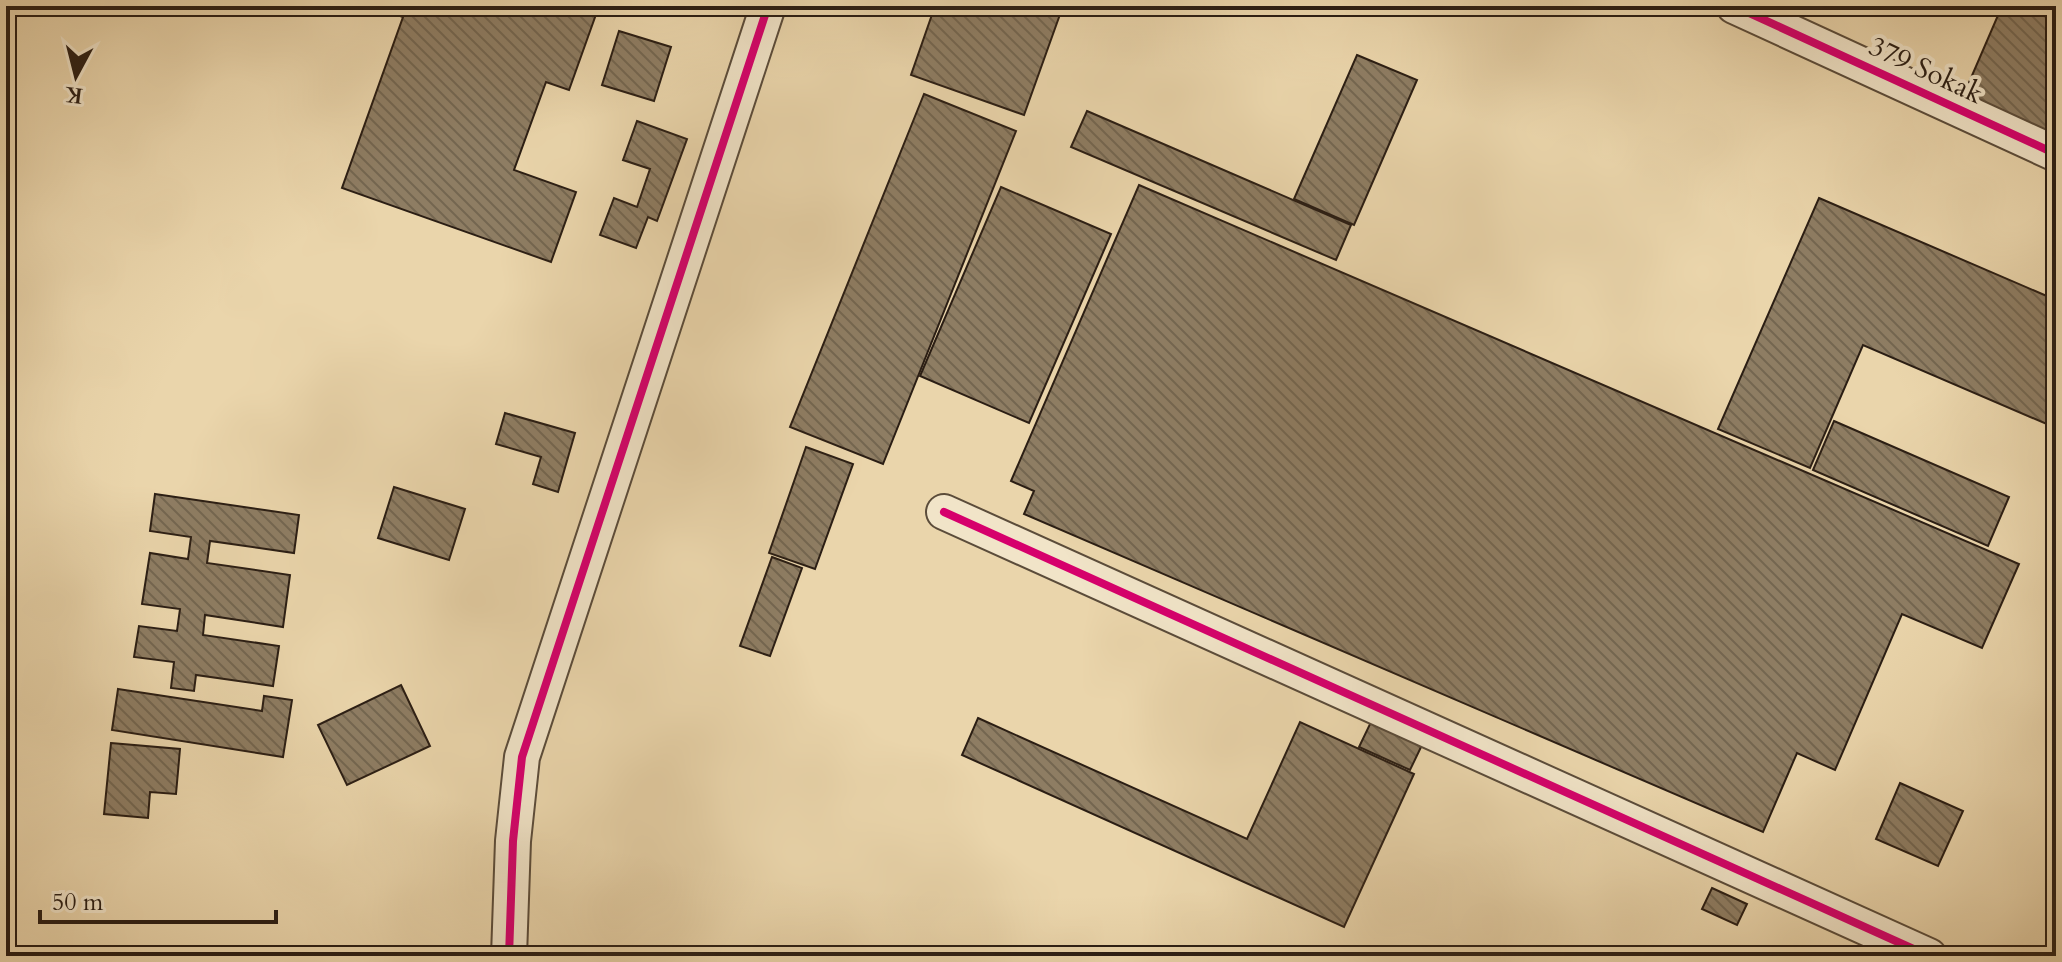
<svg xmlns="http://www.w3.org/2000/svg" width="2062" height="962" viewBox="0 0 2062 962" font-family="Cardo,serif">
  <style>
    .building { fill: url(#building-back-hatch); stroke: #2b1e14; stroke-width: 2 }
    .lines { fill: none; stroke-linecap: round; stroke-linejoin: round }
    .minor-casing { stroke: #5b4c3a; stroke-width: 38 }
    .minor { stroke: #f1e4c8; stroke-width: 34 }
    .cycleway-casing { stroke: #f1e4c8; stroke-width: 13 }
    .cycleway { stroke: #d6006c; stroke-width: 8 }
    .labels { text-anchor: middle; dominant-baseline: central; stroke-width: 8; stroke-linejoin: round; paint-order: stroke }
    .street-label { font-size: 28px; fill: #2b1e14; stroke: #f1e4c8 }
  </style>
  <defs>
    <pattern id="building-back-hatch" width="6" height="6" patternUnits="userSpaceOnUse" patternTransform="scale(2)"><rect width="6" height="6" fill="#8e7d63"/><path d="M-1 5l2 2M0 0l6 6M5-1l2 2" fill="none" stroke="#746650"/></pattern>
  </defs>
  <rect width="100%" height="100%" fill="#ead5ab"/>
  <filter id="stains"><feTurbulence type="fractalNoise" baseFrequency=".0025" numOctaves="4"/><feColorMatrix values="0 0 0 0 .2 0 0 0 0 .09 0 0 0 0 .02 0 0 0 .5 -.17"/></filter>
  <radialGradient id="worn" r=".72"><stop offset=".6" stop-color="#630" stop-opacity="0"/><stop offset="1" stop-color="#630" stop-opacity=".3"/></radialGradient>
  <g class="building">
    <polygon points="372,6 599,6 569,90 546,82 514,170 576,192 551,262 342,188 403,17"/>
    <polygon points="935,6 1063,6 1024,115 911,75"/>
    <polygon points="2002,6 2044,6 2056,11 2056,142 1961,101"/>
    <polygon points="619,31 671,47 654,101 602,85"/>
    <polygon points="1357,55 1417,80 1354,225 1294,199"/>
    <polygon points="924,94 1016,131 883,464 790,427"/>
    <polygon points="1087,111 1351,225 1336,260 1071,147"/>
    <polygon points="637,121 687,139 657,221 648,217 636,248 600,235 614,198 637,207 650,169 623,160"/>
    <polygon points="1139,185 2019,564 1982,648 1902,614 1835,770 1797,753 1763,832 1024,514 1034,491 1011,481"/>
    <polygon points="1001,187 1111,234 1029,423 920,376"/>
    <polygon points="1819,198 2056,300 2056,428 1863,345 1810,468 1718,429"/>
    <polygon points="505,413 575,433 558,492 533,484 541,457 496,444"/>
    <polygon points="1834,421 2009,497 1988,546 1813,470"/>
    <polygon points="806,447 853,464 815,569 769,553"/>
    <polygon points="394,487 465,509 449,560 378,538"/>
    <polygon points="155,494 299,515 294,553 210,541 207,563 290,575 283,627 205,615 203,635 279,646 273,686 196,675 194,691 171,688 174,662 134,657 139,626 177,631 180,609 142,604 150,553 188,559 191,537 150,531"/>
    <polygon points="772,557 802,568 770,656 740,646"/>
    <polygon points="401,685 430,746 347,785 318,725"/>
    <polygon points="118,689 262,711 264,696 292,700 283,757 112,730"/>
    <polygon points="978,718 1247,839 1300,722 1414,774 1344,927 962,755"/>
    <polygon points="1371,722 1422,745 1410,770 1359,747"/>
    <polygon points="111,743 180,749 176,794 150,792 148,818 104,814"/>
    <polygon points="1900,783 1963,811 1938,866 1876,839"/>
    <polygon points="1712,888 1747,904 1737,925 1702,909"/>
  </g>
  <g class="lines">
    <g class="minor-casing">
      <g id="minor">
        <polyline points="1734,6 2056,154"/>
        <polyline points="944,512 1929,956"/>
        <polyline points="509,956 513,841 522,757 768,6"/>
      </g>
    </g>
    <use href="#minor" class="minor"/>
    <g class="cycleway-casing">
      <g id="cycleway">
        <polyline points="1734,6 2056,154"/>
        <polyline points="944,512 1929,956"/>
        <polyline points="509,956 513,841 522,757 768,6"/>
      </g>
    </g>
    <use href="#cycleway" class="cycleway"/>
  </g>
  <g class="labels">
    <g class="street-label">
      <text transform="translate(1926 70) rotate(25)">379 Sokak</text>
    </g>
  </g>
  <rect width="2062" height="962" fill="none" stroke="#ead5ab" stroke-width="32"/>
  <rect x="8" y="8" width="2046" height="946" fill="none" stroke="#2b1e14" stroke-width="4"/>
  <rect x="16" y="16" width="2030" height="930" fill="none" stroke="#2b1e14" stroke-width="2"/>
  <g transform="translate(76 76) rotate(187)" stroke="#f1e4c8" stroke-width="6" paint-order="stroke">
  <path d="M0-6L14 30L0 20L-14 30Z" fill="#2b1e14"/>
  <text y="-12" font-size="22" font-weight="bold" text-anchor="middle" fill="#2b1e14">K</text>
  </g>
  <path d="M40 910v12h236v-12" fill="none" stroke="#2b1e14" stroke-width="4"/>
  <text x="52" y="910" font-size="24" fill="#2b1e14" stroke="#f1e4c8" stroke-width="6" paint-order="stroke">50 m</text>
  <rect width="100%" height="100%" filter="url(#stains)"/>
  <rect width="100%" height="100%" fill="url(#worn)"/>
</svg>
